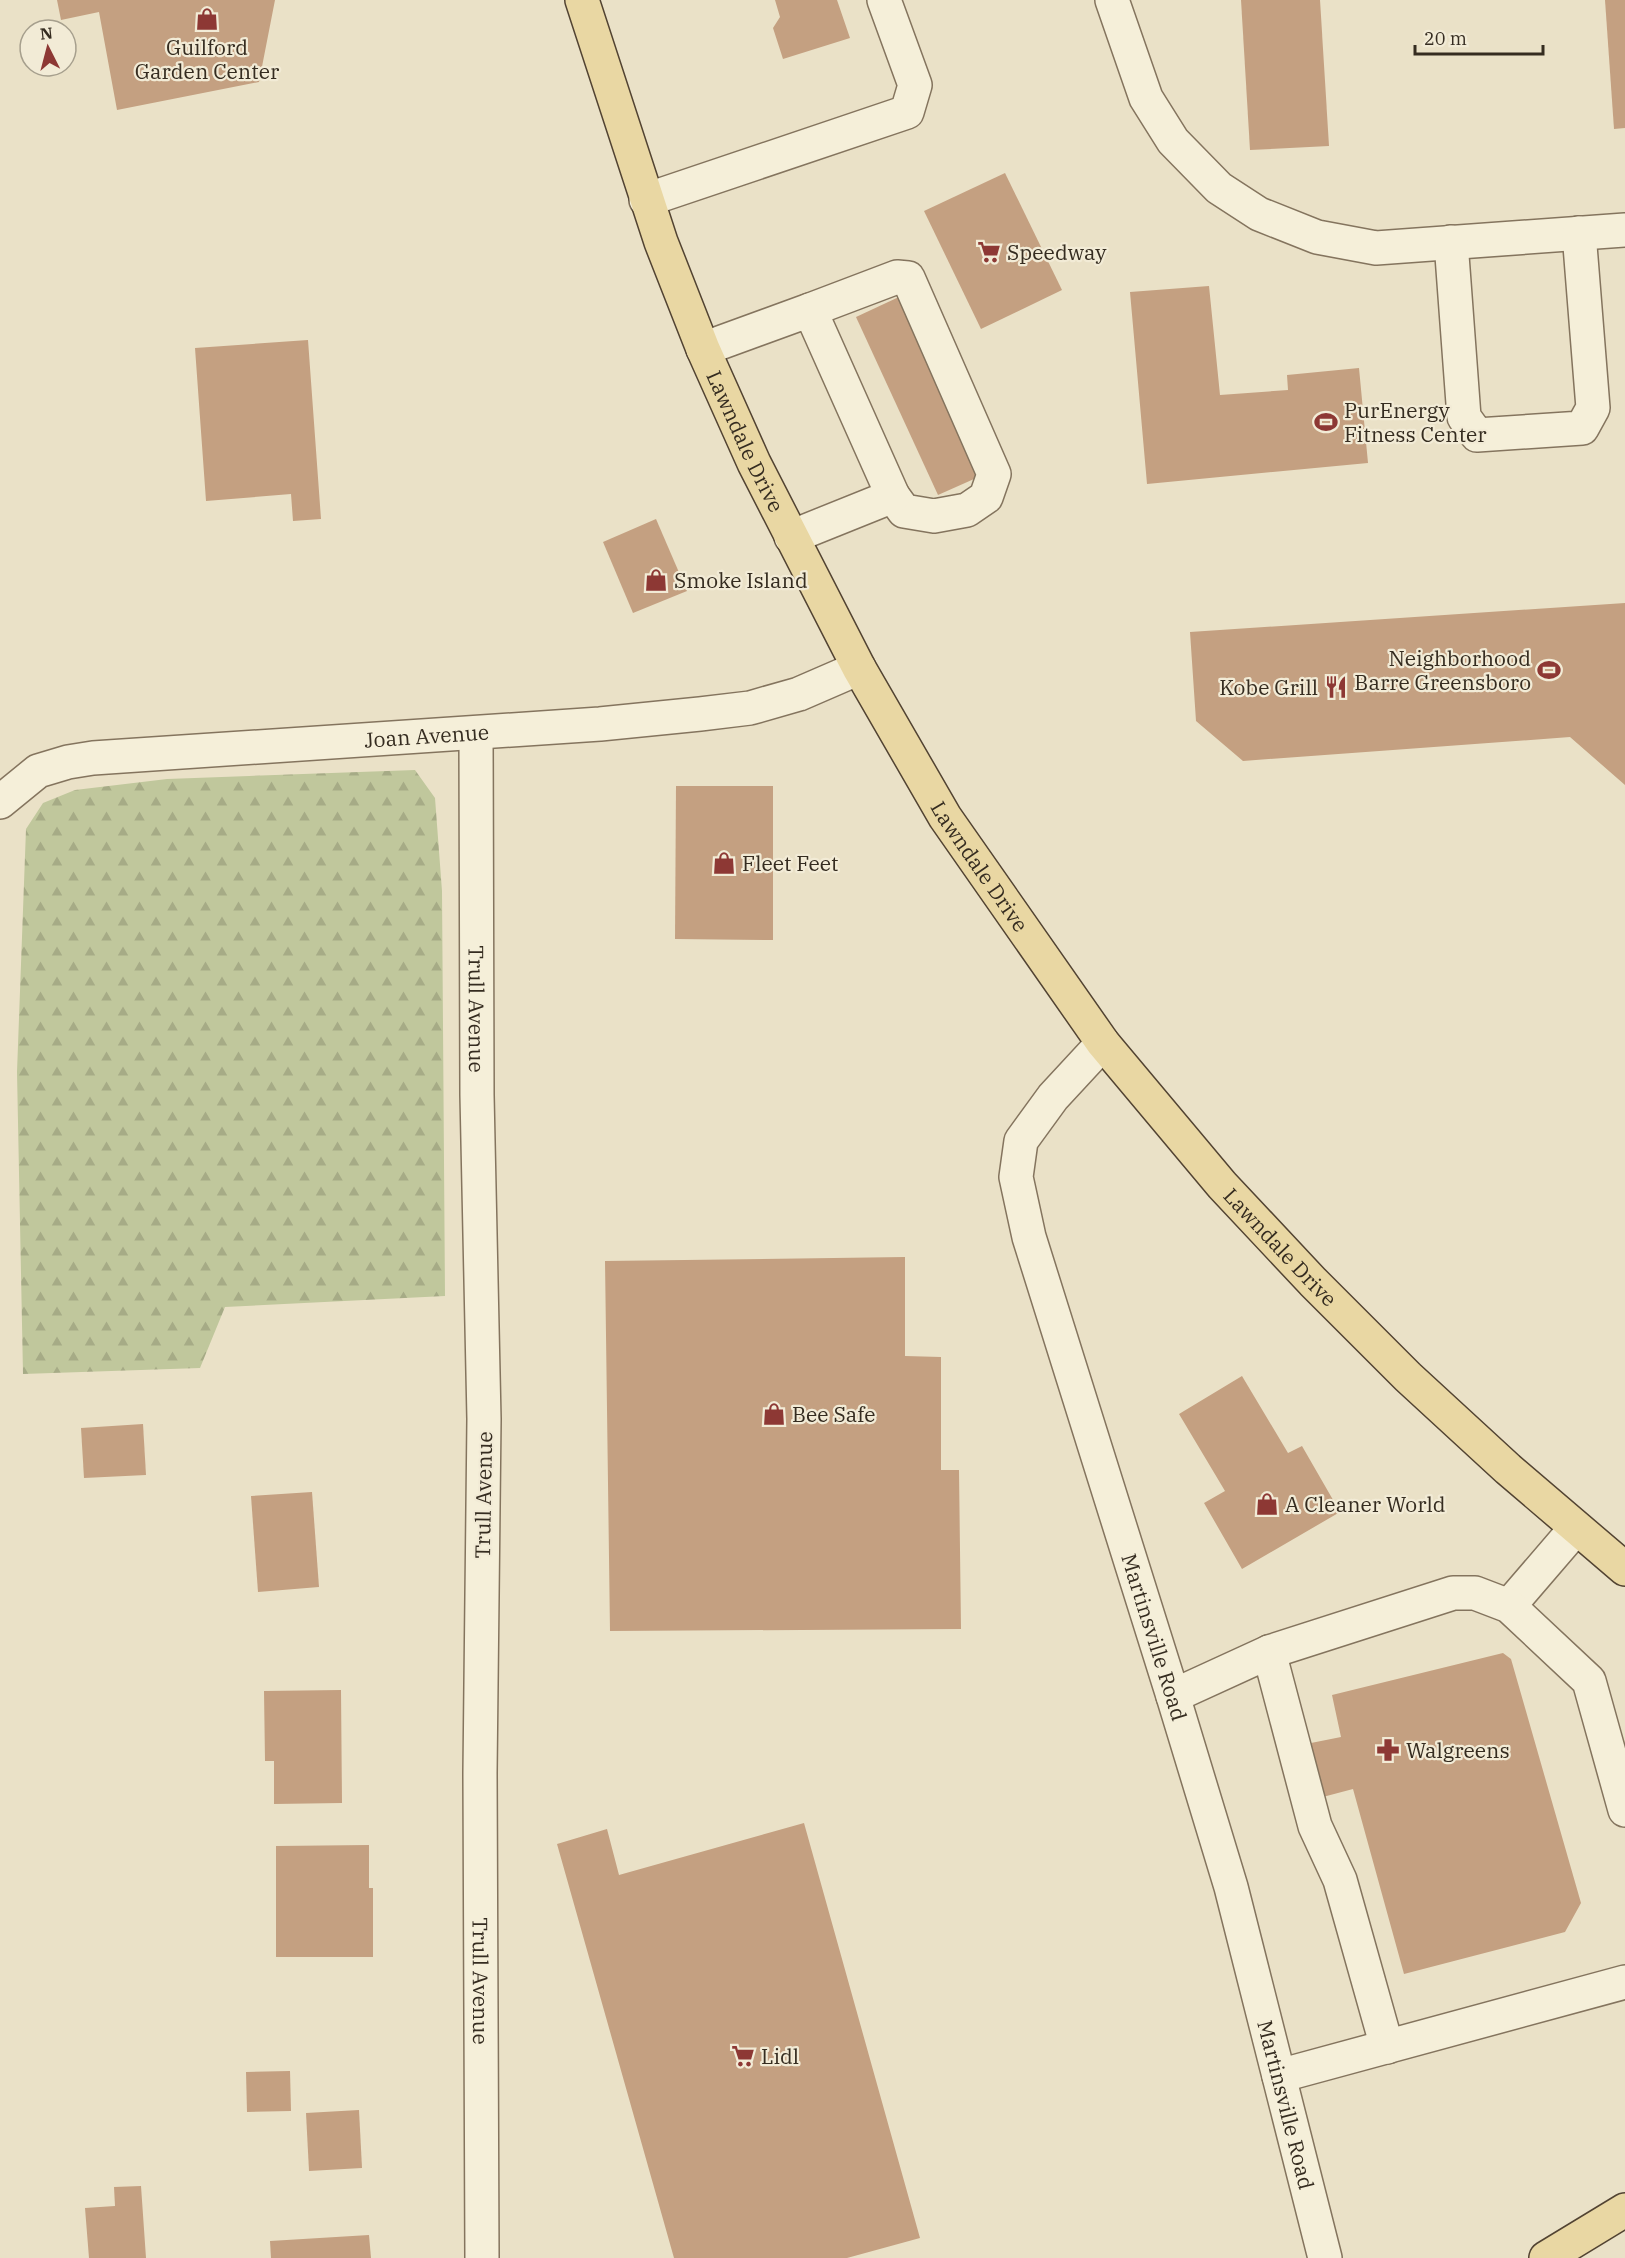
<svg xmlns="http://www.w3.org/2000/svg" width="1625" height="2258" viewBox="0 0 1625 2258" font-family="'IBM Plex Serif',serif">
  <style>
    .forest { fill: url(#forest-firs) }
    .building { fill: #c4a081 }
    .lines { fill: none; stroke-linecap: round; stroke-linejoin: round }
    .minor-casing { stroke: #84745e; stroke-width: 36 }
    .major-casing { stroke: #524332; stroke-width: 36 }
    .minor { stroke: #f5efd9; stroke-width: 33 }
    .major { stroke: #e9d7a3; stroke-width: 33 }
    .labels { text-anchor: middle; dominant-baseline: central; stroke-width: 4.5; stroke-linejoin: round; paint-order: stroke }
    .poi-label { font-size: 21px; fill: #352c20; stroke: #f2ebd6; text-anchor: start }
    .street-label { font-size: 21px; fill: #352c20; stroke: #f2ebd6 }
  </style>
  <defs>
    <pattern id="forest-firs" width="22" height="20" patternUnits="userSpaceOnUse" patternTransform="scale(1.5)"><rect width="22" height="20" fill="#c0c79c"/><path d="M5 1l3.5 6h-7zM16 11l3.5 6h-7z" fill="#a6ab86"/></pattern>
  </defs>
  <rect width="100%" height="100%" fill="#eae1c7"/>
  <polygon class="forest" points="415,770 435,798 442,891 445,1296 225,1307 200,1368 23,1374 17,1072 26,829 43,803 75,790 167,779"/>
  <g class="building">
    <polygon points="57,0 275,0 259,82 117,110 99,12 61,20"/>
    <polygon points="775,0 837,0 850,38 783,59 773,28 780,17"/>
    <polygon points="1241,0 1320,0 1329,146 1250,150"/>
    <polygon points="1605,0 1625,0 1625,128 1614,129"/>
    <polygon points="1005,173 1062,290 981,329 924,211"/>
    <polygon points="1209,286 1220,395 1288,390 1287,375 1359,368 1368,463 1147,484 1130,292"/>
    <polygon points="901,296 983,475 938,495 856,317"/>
    <polygon points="308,340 321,519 293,521 291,494 206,501 195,348"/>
    <polygon points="656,519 687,591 633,613 603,542"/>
    <polygon points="1625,603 1625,785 1570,737 1243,761 1196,721 1190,632"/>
    <polygon points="676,786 773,786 773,940 675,939"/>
    <polygon points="905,1257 905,1356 941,1357 941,1470 959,1470 961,1629 610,1631 605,1261"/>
    <polygon points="1242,1376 1288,1453 1302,1446 1340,1512 1242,1569 1204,1503 1225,1491 1179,1414"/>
    <polygon points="143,1424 146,1475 84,1478 81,1428"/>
    <polygon points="312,1492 319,1587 258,1592 251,1496"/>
    <polygon points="1503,1653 1511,1659 1581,1903 1565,1932 1404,1974 1353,1789 1319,1798 1306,1744 1341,1737 1332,1695"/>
    <polygon points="341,1690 342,1803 274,1804 274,1761 265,1761 264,1691"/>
    <polygon points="804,1823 920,2238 847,2258 674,2258 557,1844 607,1829 619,1875"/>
    <polygon points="369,1845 369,1888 373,1888 373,1957 276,1957 276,1846"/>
    <polygon points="290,2071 291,2111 247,2112 246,2072"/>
    <polygon points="359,2110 362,2168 309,2171 306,2113"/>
    <polygon points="141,2186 146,2258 89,2258 85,2208 115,2206 114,2187"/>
    <polygon points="369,2235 371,2258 271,2258 270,2241"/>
  </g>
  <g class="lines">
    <g class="minor-casing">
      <g id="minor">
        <polyline points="1112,0 1146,98 1173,141 1219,188 1259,214 1317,237 1376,248 1625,230"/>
        <polyline points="646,200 907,112 915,85 884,0"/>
        <polyline points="1451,242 1464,417 1477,435 1582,428 1593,408 1579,233"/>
        <polyline points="810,310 897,277 908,278 994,474 986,497 967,510 934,516 904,511 893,496"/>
        <polyline points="703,349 810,310 893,496 791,537"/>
        <path id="s1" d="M476,733L477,1095L484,1419L480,1773L482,2258"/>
        <path id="s2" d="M0,802L38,771L68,762L93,758L600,724L700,714L750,708L799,694L859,668"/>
        <path id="s3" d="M1103,1043L1053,1097L1021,1141L1016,1177L1029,1237L1173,1696L1231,1887L1325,2258"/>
        <polyline points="1509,1606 1576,1528"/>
        <polyline points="1269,1652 1315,1826 1340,1880 1387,2047"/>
        <polyline points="1173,1696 1269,1652 1453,1593 1475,1593 1509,1606 1589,1681 1625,1810"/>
        <polyline points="1279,2076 1625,1982"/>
      </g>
    </g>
    <g class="major-casing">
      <g id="major">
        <path id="s4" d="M582,0L661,242L703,349L754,463L859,668L945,817L1103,1043L1222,1185L1313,1282L1408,1377L1508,1469L1625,1569"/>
        <polyline points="1546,2258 1625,2210"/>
      </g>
    </g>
    <use href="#minor" class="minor"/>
    <use href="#major" class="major"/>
  </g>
  <defs>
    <g id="shop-bare" transform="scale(1.8)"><path d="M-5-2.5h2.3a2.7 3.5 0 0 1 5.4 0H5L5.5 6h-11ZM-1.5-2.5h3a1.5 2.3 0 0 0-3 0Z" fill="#8d3834" stroke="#f2ebd6" stroke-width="2.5" paint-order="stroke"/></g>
    <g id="supermarket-bare" transform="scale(1.8)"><path d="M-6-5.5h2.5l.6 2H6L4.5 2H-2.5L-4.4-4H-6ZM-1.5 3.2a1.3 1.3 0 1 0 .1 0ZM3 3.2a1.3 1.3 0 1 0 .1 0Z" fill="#8d3834" stroke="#f2ebd6" stroke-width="2.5" paint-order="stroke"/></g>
    <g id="stadium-bare" transform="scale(1.8)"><path d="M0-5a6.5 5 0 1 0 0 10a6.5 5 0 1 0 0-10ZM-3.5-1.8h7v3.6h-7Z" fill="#8d3834" stroke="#f2ebd6" stroke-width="2.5" paint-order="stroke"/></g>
    <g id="restaurant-bare" transform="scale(1.8)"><path d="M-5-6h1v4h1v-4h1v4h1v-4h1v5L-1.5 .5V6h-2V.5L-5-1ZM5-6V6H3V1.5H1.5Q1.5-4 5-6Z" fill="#8d3834" stroke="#f2ebd6" stroke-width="2.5" paint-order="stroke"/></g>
    <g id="pharmacy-bare" transform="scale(1.8)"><path d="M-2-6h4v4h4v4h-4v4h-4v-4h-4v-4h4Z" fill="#8d3834" stroke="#f2ebd6" stroke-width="2.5" paint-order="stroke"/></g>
  </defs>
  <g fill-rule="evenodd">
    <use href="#shop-bare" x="207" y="19"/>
    <use href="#supermarket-bare" x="989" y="252"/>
    <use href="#stadium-bare" x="1326" y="422"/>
    <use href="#shop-bare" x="656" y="580"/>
    <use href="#stadium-bare" x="1549" y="670"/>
    <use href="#restaurant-bare" x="1336" y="687"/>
    <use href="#shop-bare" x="724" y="863"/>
    <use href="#shop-bare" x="774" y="1414"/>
    <use href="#shop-bare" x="1267" y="1504"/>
    <use href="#pharmacy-bare" x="1388" y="1750"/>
    <use href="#supermarket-bare" x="743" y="2056"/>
  </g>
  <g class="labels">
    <g class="poi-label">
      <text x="207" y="47" text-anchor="middle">Guilford<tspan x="207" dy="24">Garden Center</tspan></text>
      <text x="1007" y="252">Speedway</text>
      <text x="1344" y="410">PurEnergy<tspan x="1344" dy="24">Fitness Center</tspan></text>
      <text x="674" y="580">Smoke Island</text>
      <text x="1531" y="658" text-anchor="end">Neighborhood<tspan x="1531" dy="24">Barre Greensboro</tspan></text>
      <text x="1318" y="687" text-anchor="end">Kobe Grill</text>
      <text x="742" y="863">Fleet Feet</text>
      <text x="792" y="1414">Bee Safe</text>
      <text x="1285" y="1504">A Cleaner World</text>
      <text x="1406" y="1750">Walgreens</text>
      <text x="761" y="2056">Lidl</text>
    </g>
    <g class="street-label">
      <text stroke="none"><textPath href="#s4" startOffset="471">Lawndale Drive</textPath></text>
      <text stroke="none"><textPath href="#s2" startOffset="440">Joan Avenue</textPath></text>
      <text stroke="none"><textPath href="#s4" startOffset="957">Lawndale Drive</textPath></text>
      <text stroke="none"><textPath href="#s1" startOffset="276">Trull Avenue</textPath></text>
      <text stroke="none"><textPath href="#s4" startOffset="1443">Lawndale Drive</textPath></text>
      <text transform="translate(483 1495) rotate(-89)">Trull Avenue</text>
      <text stroke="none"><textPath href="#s3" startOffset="645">Martinsville Road</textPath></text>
      <text stroke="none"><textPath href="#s1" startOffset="1248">Trull Avenue</textPath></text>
      <text stroke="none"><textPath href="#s3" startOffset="1131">Martinsville Road</textPath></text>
    </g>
  </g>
  <g transform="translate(48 48) rotate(354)"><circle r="28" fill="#f2ebd6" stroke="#a69f8d" stroke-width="1.5"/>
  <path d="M0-4.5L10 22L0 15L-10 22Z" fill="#8d3834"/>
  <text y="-9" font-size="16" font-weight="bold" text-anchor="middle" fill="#352c20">N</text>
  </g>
  <path d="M1415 45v9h128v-9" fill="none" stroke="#352c20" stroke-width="3"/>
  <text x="1424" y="45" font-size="18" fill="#352c20" stroke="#f2ebd6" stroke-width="4.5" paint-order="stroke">20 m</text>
</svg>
